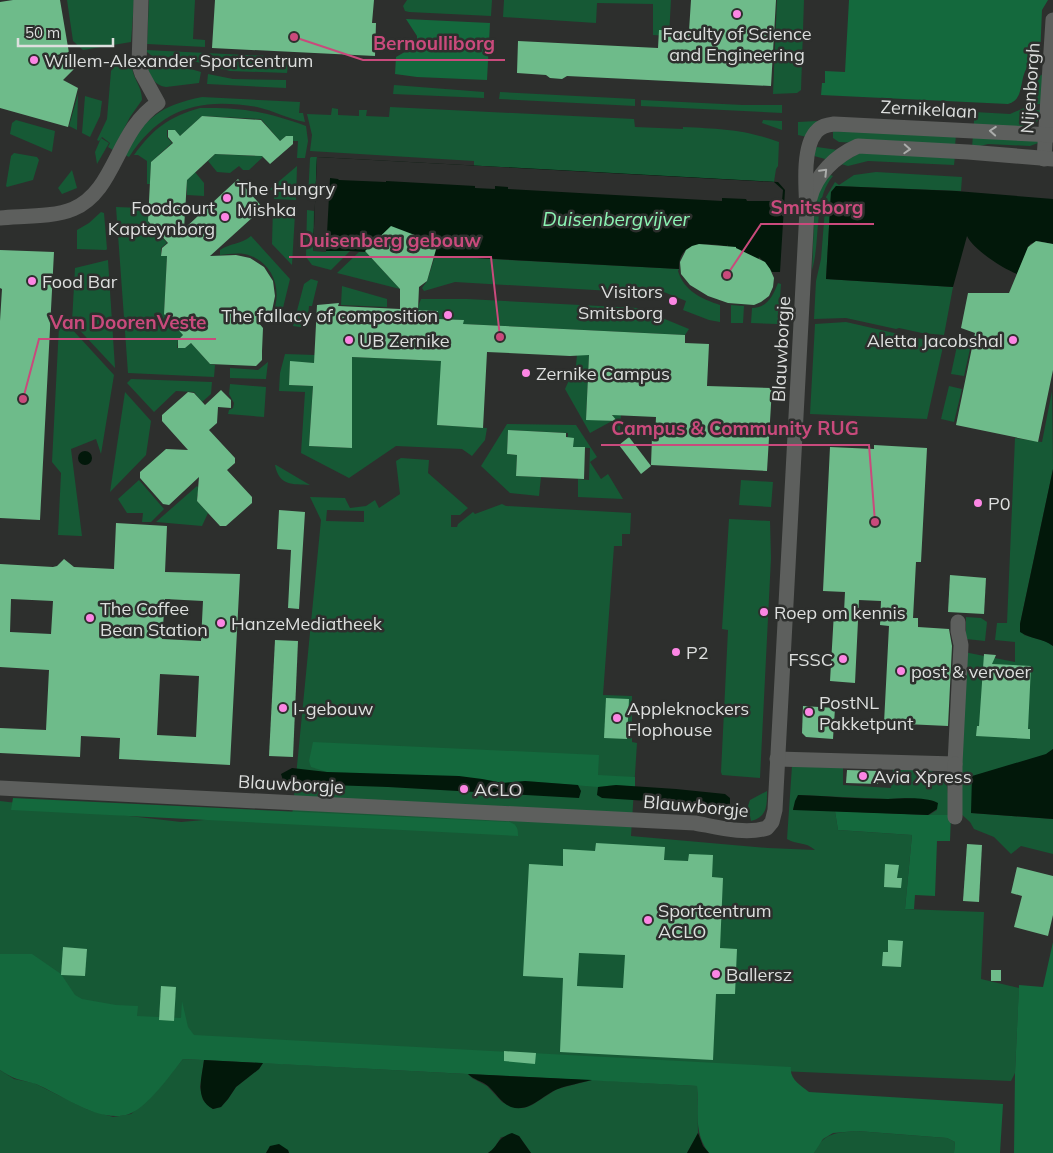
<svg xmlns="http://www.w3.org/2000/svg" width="1053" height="1153" viewBox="0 0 1053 1153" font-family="Mulish,sans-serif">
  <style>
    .green { fill: #165935; fill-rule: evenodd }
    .forest { fill: #14693d }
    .water { fill: #02180a }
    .pier { fill: #2d2f2d }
    .building { fill: #6ebb8a; fill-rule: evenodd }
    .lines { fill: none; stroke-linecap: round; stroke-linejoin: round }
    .minor { stroke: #5d5f5d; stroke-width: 15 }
    .oneway { stroke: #aaacaa }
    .poi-dot { fill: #fc86e4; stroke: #2d2f2d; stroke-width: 2 }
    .labels { text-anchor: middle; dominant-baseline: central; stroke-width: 5; stroke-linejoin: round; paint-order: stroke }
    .poi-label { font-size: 18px; fill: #dddfde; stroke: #2d2f2d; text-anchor: start }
    .street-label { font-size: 18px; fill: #dddfde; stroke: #2d2f2d }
    .water-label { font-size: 19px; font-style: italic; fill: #8cf5b4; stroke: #2d2f2d }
    .leader { fill: none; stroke: #c94a7c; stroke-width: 2 }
    .callout-dot { fill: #c94a7c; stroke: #2d2f2d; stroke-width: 2 }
    .callout-label { font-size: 19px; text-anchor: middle; font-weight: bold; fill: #c94a7c; stroke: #2d2f2d; stroke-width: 5; stroke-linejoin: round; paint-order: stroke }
  </style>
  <rect width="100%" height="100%" fill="#2d2f2d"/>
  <g class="green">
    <polygon points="67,0 134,0 131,42 83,50 73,41"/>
    <polygon points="149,0 195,0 193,39 205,40 205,47 147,44"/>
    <polygon points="407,0 492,0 491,16 409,12 405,11 403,6"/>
    <polygon points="504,0 671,0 669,36 653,35 653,4 597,3 596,23 503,17"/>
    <polygon points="777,0 804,0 801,90 797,93 773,94"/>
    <polygon points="146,50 289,57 287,73 230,71 182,58 152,56 147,52"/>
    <path d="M124,61L132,63C131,77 142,85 142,100L130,117L113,150L108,147L110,143L102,137L99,141L97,140L107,119L111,71L115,65Z"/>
    <path d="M146,63L177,65L201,72L199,83L166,87C153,85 150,75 146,63Z"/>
    <polygon points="208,74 233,79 286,80 286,88 207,84"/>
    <path d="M1044,74L1043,104H1032L1028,103C1032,92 1031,78 1044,74Z"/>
    <polygon points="394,85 484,92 484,98 393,94"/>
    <polygon points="500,92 635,99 635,106 499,99"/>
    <polygon points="78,94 77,130 69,126"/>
    <polygon points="85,96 102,101 100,116 90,137 82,133"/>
    <path d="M202,97L300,102L299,113H303L305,122C289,119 274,111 257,107C200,97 161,108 129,157L125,155C143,118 162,105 202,97Z"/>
    <polygon points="641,100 743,105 782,105 782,113 641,106"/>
    <path d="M390,107L634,119L635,127L683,129V127C721,129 743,129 779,142L778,166L776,169L774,182L474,166V161L310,151L312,135L307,114L331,115L332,108L338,109V115L359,116V110H367L366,116L389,117Z"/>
    <path d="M200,108C243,107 266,112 306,126L308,141L305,158H297L298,141H293V136H286L280,141L261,119L202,116L180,136L175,130H167V137L172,143L151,162L150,184H147V161L138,155H134C153,129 168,117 200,108Z"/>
    <polygon points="1024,108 1028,110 1042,110 1037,122 1030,128 974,126 974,112 1010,114"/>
    <polygon points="16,120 55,131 52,152 10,134 12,123"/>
    <polygon points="763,120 782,121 782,130 762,123"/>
    <polygon points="798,122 817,121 818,122 807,137 798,135"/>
    <polygon points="833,131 956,133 955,148 839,142 833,138"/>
    <polygon points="973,134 1038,139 1038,143 1030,146 988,144 972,148"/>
    <polygon points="101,138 109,143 97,164 95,152"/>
    <polygon points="817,147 838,150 829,160 814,156 816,148"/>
    <polygon points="861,152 955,156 954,165 868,161 848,166 841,164"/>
    <polygon points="14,153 37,157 39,160 33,180 7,187 6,186 11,156"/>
    <polygon points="259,153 263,157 249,170 243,170 239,166 230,173 217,172 208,161 215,154 256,156"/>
    <polygon points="311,157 317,157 315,199 308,198 310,158"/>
    <polygon points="297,166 296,200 274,199 274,192 270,189"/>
    <polygon points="72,170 77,188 62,194 58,188"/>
    <polygon points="195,172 204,183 204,196 187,195 187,180"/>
    <polygon points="876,172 962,177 961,191 836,186 831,192 826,279 953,287 944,335 922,333 899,328 896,329 846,318 814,319 816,281 821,259 826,197 835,182 839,185 854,175"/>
    <path d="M828,174L833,176C813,199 821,240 812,270L815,199Z"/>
    <polygon points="116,207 142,208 142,211 148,212 148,222 167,243 161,248 161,256 167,256 164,314 183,335 178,340 177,348 185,348 191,343 210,364 215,365 214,377 128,373"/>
    <polygon points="273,207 288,208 295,214 292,265 272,244"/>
    <polygon points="307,210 314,211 313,251 350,251 331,270 312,265 306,257"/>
    <polygon points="101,212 104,213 107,249 106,250 77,249 77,230 89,223"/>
    <path d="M251,236L290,279L281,316L273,313C282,291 274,265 251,256C242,252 230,254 220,255V250C230,243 240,245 251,236Z"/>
    <polygon points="359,252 366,252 400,289 337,273"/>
    <path d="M435,256L679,269L678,271C684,291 702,299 720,305V322L709,320L683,310L686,301L654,288L650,297L612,291L455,282L424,291L422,288L427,281Z"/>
    <polygon points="108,260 115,368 72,322 75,268"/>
    <polygon points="311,279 318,281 312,306 309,306 307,328 293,326 304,284"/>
    <path d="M778,283L781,284L778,324L751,323L752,308C767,308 773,296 778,283Z"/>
    <polygon points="342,286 387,299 387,307 341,305"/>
    <polygon points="421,299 467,299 638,308 689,329 685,335 462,324 463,320 438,319 418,310 419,304"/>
    <polygon points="731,305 744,306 743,323 731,323"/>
    <polygon points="846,322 916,338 944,342 927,419 810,414 815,324"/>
    <polygon points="59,326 69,326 114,375 101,454 96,439 71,449 82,536 80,536 58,535 61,473 52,462"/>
    <polygon points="957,346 970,349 964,376 951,374"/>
    <polygon points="285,354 315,355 314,363 290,362 289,385 313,386 309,446 352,448 352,357 442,361 438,425 487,428 485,440 472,456 462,449 396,446 349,478 301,453 305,392 279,391 280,373"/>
    <polygon points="577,355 589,355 586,419 612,421 613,415 621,415 620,431 612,430 612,421 590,433 565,389 576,365"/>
    <polygon points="268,362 266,379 230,378 230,368 258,370"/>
    <polygon points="131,379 212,382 211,394 202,402 194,392 176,391 154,412 127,383"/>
    <polygon points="230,384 266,387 264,417 228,414 229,410 233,408 234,403 229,394"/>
    <polygon points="949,386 962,389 954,422 941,419"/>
    <polygon points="1052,391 1053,469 1020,624 1024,635 1048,642 1053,646 1053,749 971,813 1053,819 1053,854 1021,846 1011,854 994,837 974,829 970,822 960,813 964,652 1015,662 1015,642 995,640 997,623 1007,623 1015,438 1042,442"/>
    <polygon points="125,392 151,421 146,455 110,492"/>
    <polygon points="507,424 576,425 597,457 590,462 601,479 608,474 623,499 578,497 578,479 589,480 590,448 567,447 568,433 508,430 507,454 517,455 516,476 541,477 539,496 510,493 481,466"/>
    <path d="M401,458L429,460L428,473L468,508L460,515H451V527H457L458,524L473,512L475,514L502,504L506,506L631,513L630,534H622V546H614L603,695L632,696V742L637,743L631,836L768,848L815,850C805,841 796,845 787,839L792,766L843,768V785L891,788L893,769L931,770L947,786L951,815H929L937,810L934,801L907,798L887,799L799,795L793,809L835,811L838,830L912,835L905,909L984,912L981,979L1019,988L1015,1073L1011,1081L199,1046L0,1007V801L181,822L238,817H292L321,520L310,497L345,498L350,508L366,506L375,500L379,508L400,494L396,461ZM327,510L364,511V522L326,521Z"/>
    <path d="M275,465H276L310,485C292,484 279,486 275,465Z"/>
    <polygon points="139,480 164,509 151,522 142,522 143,513 127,513 118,499"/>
    <polygon points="741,480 773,482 771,507 739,505"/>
    <polygon points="197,486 201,490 197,495 197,501 208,513 202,526 156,522"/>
    <polygon points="729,519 770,521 771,558 760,778 722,775 721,772 728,630 722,629"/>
    <polygon points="966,617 981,618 987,622 985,641 966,639"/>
    <path d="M767,791C767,806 767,817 751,821L748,806L750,800Z"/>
    <polygon points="183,1059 204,1060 200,1087 203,1100 213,1109 221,1107 228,1099 236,1087 259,1069 263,1063 468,1074 472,1078 487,1086 502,1102 512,1107 524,1108 532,1105 557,1089 592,1080 697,1086 698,1133 687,1153 531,1153 519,1136 501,1137 493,1150 488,1153 289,1153 288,1150 270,1146 266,1153 0,1153 0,1070 14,1079 34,1083 86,1109 113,1117 131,1114 155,1093"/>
    <path d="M857,1131L947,1138L955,1142L954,1153H814C824,1132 836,1133 857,1131Z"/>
  </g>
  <g class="forest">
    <path d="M849,0H1048L1042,10L1040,58C1036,60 1031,62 1029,65C1018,77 1026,99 1008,104L821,95L822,83H825V71L845,72Z"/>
    <polygon points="406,19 490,23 487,80 417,77 395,74 396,57 417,45 417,36"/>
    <polygon points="313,742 599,755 598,775 635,777 635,787 616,785 598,787 525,781 503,783 482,779 327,772 311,767 309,761"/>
    <path d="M13,798L510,822C517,825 518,828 518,836L11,810Z"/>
    <polygon points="835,811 928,815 951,815 950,841 937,841 935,896 915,895 914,909 905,909 912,835 838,830"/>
    <polygon points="1053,942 1053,1153 1014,1153 1015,1073 1019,985 1043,987"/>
    <path d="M0,954H32L61,974L75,995L82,999L116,1005L138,1006L137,1016L181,1018L182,1001L188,1027L194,1035L791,1067C789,1079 801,1086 809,1092L1003,1104L1000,1153H954L955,1142L947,1138L857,1131L833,1133L823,1139L814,1153H709C693,1133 699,1109 697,1086L183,1059C171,1074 147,1108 129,1114C100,1124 62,1095 36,1084C30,1082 23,1081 17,1079C11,1077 5,1073 0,1070Z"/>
  </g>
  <g class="water">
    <path d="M317,157L778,182L785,190L780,272H772L767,265L759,257L758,260L736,249V246L735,248H728L727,244V246C706,243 678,240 679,269L350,251H313Z"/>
    <path d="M836,186L956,191L1053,199V244L1038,241L1030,244L1017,274C1002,268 974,250 967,236L953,287L826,279L831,192Z"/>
    <circle cx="85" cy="458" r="7"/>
    <path d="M1053,469V646C1043,638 1030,639 1020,632V624Z"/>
    <polygon points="1053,749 1053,819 971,813 972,776 1046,754"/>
    <polygon points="292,768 327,772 459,776 482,779 503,783 525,781 578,785 581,791 579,798 388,787 301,784 283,780 281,774"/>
    <polygon points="616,785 676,789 725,794 730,798 730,804 724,806 602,798 597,795 598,787"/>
    <path d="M798,795C828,796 858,799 888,799C903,799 923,796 938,803L937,809L928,815L793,810L795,801Z"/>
    <path d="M204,1060L263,1063L259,1069L236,1087L228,1099L221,1107L213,1109C194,1100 202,1077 204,1060Z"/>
    <path d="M468,1074L592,1080C581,1083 568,1085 558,1089C542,1095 530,1113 511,1107C501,1103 496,1093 488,1086C482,1081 474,1080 468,1074Z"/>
    <path d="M512,1133L519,1136L531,1153H488C500,1145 495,1139 512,1133Z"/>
    <polygon points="698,1133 703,1146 709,1153 687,1153"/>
    <polygon points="279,1144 288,1150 289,1153 266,1153 270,1146"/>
  </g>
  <polygon class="pier" points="317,157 774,182 783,190 782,201 747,201 746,199 722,198 722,201 508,189 508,187 495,186 495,189 475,188 475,186 386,181 386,182 339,180 338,179 330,178 326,252 313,251"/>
  <g class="building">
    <polygon points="13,0 60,0 69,53 56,55 74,69 63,80 78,88 68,127 0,108 0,2"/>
    <polygon points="215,0 374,0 372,23 376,23 375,56 212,48"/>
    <polygon points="691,0 776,0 771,86 567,76 562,79 550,78 546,75 517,73 518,41 658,48 659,30 689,31"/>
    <polygon points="202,116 261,120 280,141 286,136 293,136 293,144 270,164 262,156 215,154 187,180 184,229 238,179 263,208 210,256 236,255 250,258 264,267 273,281 275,296 272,311 263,311 258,322 263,328 262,351 262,360 256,366 210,364 191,343 185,348 178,348 178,340 183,335 164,314 167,256 161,256 162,248 168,243 148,221 151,162 173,143 168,137 168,130 175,130 180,136"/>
    <polygon points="391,226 433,242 437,246 427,281 419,287 418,310 438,311 438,319 464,320 463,324 685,335 685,343 709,344 707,386 772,388 767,471 651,465 652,437 655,437 656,417 612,415 617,421 586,420 589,355 570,356 487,352 483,428 437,425 441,361 352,357 352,448 309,446 313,386 289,385 290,361 314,363 317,305 339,303 338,306 400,309 400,289 365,251"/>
    <polygon points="1036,241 1053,244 1053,370 1038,442 956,425 975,333 961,328 968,293 1009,293 1028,247"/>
    <polygon points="699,244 736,247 736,248 765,262 770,269 774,278 773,287 769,296 761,302 754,305 728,303 708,296 690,285 681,274 680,262 686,250 692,246"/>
    <polygon points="0,250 54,252 40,520 0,518 0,321 2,289 0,288"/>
    <polygon points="221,390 231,400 231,408 218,407 217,423 209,430 235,458 235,463 227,470 252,497 252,503 226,526 220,526 197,501 199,477 169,505 163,504 140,478 140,472 166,449 188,450 162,421 162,415 188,392 194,393 205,405"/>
    <polygon points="508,430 566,433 566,437 574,438 573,447 585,447 584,479 516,476 517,455 507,454"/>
    <polygon points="629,437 651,466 641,474 619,445"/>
    <polygon points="874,445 927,448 921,562 916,562 913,618 918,618 918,627 949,629 952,646 948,726 884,723 889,626 880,625 881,601 859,600 855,683 830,681 834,612 844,612 845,592 823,591 830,447 874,449"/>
    <polygon points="279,510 305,512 299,609 288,608 291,550 277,549"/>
    <path d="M116,523L167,526L165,572L240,574L230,765L119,759L120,738L81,736L80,757L0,753V728L46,730L49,670L0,667V564L53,567L57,566L64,559L74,567L114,569ZM11,599L53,601L51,634L10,632ZM165,599L203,601L201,641L162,639ZM160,674L199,676L196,737L157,735Z"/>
    <polygon points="950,575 986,578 984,614 948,612"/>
    <polygon points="275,640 298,641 293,757 269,756"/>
    <polygon points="984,654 996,655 992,664 1031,666 1028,729 1030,729 1030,739 976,736 977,726 979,726"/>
    <polygon points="606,698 629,699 627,739 604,738"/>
    <polygon points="803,706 835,708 833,739 806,737 802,733"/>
    <polygon points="847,770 879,771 878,784 846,783"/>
    <path d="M596,843L665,847L664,860L688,861L689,854L713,855L712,877L723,878L720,948L737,949L735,994H716L713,1060L560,1052L563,978L523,976L529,864L563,866V849L595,851ZM579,953L625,955L623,988L577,986Z"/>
    <polygon points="967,844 982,845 979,902 963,901"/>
    <polygon points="885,864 899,865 897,878 902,878 901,888 884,887"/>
    <polygon points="1017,867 1053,876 1053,915 1048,936 1014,927 1022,896 1011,893"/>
    <polygon points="888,940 903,941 901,967 882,966 883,952 888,952"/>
    <polygon points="63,947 87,949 85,976 61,975"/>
    <rect x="991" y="970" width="10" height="11"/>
    <polygon points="161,986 176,987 174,1021 159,1020"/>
    <polygon points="504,1051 536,1053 535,1064 504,1061"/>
  </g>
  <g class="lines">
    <g class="minor">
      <polyline points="1044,159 1053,20"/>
      <path d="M810,198C816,175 835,156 858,146L968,152L1053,159"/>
      <path d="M0,218C20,216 55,217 73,209C116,191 116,130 158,103L142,74L139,65L141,0"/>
      <polyline points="777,759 955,764 961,645 958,631 958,622"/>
      <polyline points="955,764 955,817"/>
      <path d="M0,788L695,823C717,827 745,835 767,828L772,822L775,810L807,210C806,189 802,148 816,132C821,126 827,125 834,124L1053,135"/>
    </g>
  </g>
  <defs><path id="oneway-chevron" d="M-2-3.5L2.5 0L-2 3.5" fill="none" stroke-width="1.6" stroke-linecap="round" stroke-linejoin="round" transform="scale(1.25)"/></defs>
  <g class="oneway">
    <use href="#oneway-chevron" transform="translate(993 131) rotate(-176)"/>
    <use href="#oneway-chevron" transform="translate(907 149) rotate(3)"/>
    <use href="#oneway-chevron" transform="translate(824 172) rotate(-46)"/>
  </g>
  <g class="poi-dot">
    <circle cx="737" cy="14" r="5"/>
    <circle cx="34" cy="60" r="5"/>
    <circle cx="227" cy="198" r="5"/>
    <circle cx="225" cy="217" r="5"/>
    <circle cx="32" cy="281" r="5"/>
    <circle cx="673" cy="301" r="5"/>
    <circle cx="448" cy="315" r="5"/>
    <circle cx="349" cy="340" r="5"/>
    <circle cx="1013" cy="340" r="5"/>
    <circle cx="526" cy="373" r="5"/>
    <circle cx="978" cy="503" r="5"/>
    <circle cx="764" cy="612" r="5"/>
    <circle cx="90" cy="618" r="5"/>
    <circle cx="221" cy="623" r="5"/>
    <circle cx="676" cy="652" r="5"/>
    <circle cx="843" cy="659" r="5"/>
    <circle cx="901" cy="671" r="5"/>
    <circle cx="283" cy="708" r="5"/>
    <circle cx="809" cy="712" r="5"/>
    <circle cx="617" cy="718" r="5"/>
    <circle cx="863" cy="776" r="5"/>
    <circle cx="464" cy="789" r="5"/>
    <circle cx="648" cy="920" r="5"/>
    <circle cx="716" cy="974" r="5"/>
  </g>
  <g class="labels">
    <g class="poi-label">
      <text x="737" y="33" text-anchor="middle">Faculty of Science<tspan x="737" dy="21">and Engineering</tspan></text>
      <text x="44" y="60">Willem-Alexander Sportcentrum</text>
      <text x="237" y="188">The Hungry<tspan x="237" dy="21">Mishka</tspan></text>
      <text x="215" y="207" text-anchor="end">Foodcourt<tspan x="215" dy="21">Kapteynborg</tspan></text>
      <text x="42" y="281">Food Bar</text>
      <text x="663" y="291" text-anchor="end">Visitors<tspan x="663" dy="21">Smitsborg</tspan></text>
      <text x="438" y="315" text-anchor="end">The fallacy of composition</text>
      <text x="359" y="340">UB Zernike</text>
      <text x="1003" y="340" text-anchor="end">Aletta Jacobshal</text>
      <text x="536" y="373">Zernike Campus</text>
      <text x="988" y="503">P0</text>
      <text x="100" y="608">The Coffee<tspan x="100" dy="21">Bean Station</tspan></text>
      <text x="774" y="612">Roep om kennis</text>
      <text x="231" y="623">HanzeMediatheek</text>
      <text x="686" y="652">P2</text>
      <text x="833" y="659" text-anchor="end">FSSC</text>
      <text x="911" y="671">post &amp; vervoer</text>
      <text x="819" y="702">PostNL<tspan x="819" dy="21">Pakketpunt</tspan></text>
      <text x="293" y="708">I-gebouw</text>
      <text x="627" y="708">Appleknockers<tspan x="627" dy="21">Flophouse</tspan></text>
      <text x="873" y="776">Avia Xpress</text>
      <text x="474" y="789">ACLO</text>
      <text x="658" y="910">Sportcentrum<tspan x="658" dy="21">ACLO</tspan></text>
      <text x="726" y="974">Ballersz</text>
    </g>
    <g class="street-label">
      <text transform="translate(1030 88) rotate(-86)">Nijenborgh</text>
      <text transform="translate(929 109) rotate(3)">Zernikelaan</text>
      <text transform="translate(781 349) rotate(-87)">Blauwborgje</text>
      <text transform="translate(291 784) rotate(3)">Blauwborgje</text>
      <text transform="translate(696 806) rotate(5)">Blauwborgje</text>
    </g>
    <g class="water-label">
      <text x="616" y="219">Duisenbergvijver</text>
    </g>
  </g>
  <path class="leader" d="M294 37L363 60H505M727 275L761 224H874M500 337L491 257H289M23 399L39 339H216M875 522L869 445H601"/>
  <g class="callout-dot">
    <circle cx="294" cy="37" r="5"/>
    <circle cx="727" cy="275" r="5"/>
    <circle cx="500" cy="337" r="5"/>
    <circle cx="23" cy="399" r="5"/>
    <circle cx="875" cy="522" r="5"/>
  </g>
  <g class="callout-label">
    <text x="434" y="50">Bernoulliborg</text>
    <text x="817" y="214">Smitsborg</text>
    <text x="390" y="247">Duisenberg gebouw</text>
    <text x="128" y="329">Van DoorenVeste</text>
    <text x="735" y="435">Campus &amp; Community RUG</text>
  </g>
  <path d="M18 38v8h95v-8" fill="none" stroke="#dddfde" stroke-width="2.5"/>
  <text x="25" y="38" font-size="15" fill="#dddfde" stroke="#2d2f2d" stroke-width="4" paint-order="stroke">50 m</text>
</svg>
